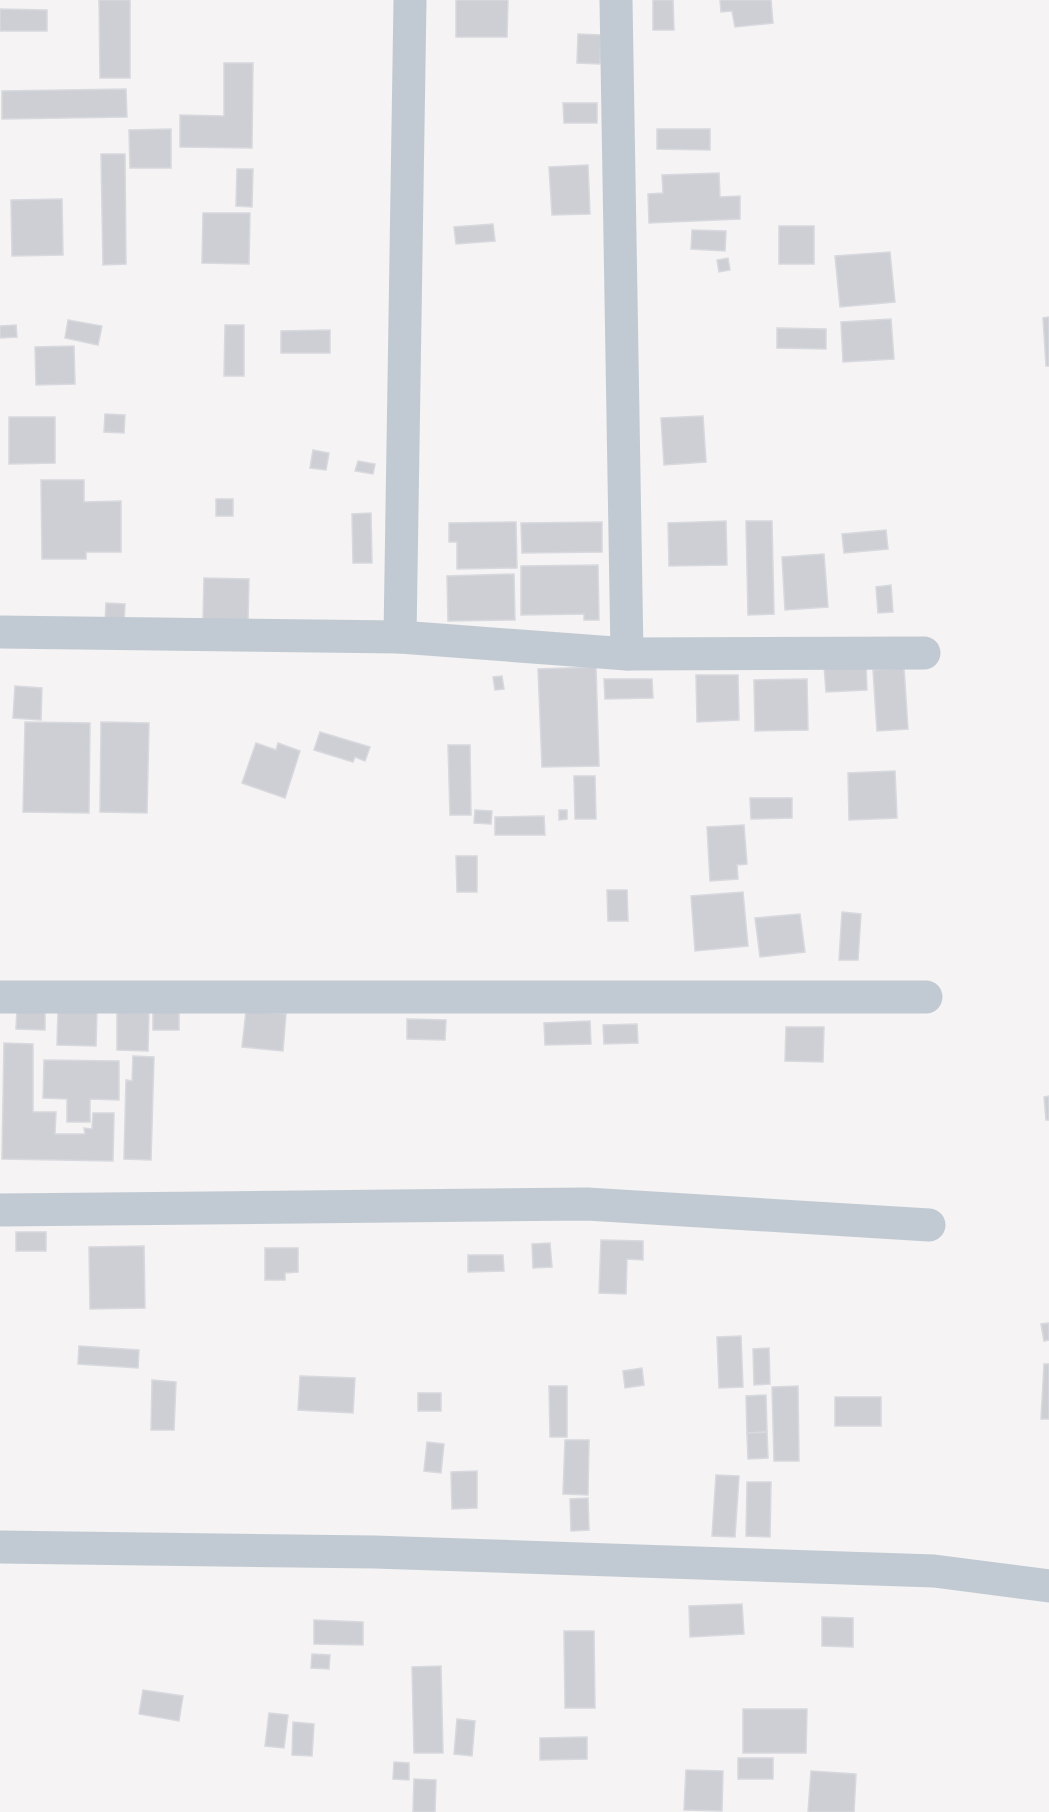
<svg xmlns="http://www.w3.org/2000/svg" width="1049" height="1812" viewBox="0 0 1049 1812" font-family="'Alegreya Sans',sans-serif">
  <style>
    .building { fill: #cdcfd5; stroke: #d7d9de; stroke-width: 1.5 }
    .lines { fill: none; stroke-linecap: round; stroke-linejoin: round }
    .minor { stroke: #c1cad2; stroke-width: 33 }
  </style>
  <rect width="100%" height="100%" fill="#f5f3f3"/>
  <g class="building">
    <polygon points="99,0 130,0 130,78 100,78"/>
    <polygon points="456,0 508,0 507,37 456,37"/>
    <polygon points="653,0 673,0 674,30 653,30"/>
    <polygon points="720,0 771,0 773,23 735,27 732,11 721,12"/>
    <polygon points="0,9 47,10 47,31 0,31"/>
    <polygon points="578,34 601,35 600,64 577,63"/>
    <polygon points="224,63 253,63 252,148 180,147 180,115 224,116"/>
    <polygon points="126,89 127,117 2,119 2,91"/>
    <polygon points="563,103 597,103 597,123 564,123"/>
    <polygon points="171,129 171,168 130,168 129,130"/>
    <polygon points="657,129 710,129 710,150 657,149"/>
    <polygon points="101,154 125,154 126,264 103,265"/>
    <polygon points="588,165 590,214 552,215 549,167"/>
    <polygon points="237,169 253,169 252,207 236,206"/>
    <polygon points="719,173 720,197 740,196 740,219 649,223 648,194 663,193 662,175"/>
    <polygon points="62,199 63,255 12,256 11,200"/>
    <polygon points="203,213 250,213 249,264 202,263"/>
    <polygon points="493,224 495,241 456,244 454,227"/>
    <rect x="779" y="226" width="35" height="38"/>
    <polygon points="692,230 726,231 725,251 691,249"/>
    <polygon points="890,252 895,302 840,307 835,256"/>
    <polygon points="728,258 730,270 719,272 717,260"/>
    <polygon points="1049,317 1049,366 1046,366 1043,318"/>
    <polygon points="891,319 894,359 843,362 841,322"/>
    <polygon points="68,320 102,326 98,345 65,338"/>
    <polygon points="16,325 17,337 0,338 0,326"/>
    <polygon points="225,325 244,325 244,376 224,376"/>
    <polygon points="777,328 826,329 826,349 777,348"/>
    <polygon points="330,330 330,353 281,353 281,331"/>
    <polygon points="74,346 75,384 36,385 35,347"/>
    <polygon points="105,414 125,415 124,433 104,432"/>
    <polygon points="703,416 706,462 664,465 661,418"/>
    <polygon points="9,417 55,417 55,463 9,464"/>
    <polygon points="313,450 329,453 326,470 310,468"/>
    <polygon points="358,461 375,464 373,474 355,471"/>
    <polygon points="41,480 84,480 84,502 121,501 121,552 86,552 86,559 42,559"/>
    <rect x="216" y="499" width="17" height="17"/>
    <polygon points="371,513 372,563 353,563 352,514"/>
    <polygon points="726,521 727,565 669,566 668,523"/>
    <polygon points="746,521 772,521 774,614 748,615"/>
    <polygon points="516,522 517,568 457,569 457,542 449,542 449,523"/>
    <polygon points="602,522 602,552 522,553 521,523"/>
    <polygon points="886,530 888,549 844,553 842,534"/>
    <polygon points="824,554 828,607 785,610 782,557"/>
    <polygon points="598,565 599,620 584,620 584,614 521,615 521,566"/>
    <polygon points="514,574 515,620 448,621 447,576"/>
    <polygon points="204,578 249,579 248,621 203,620"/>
    <polygon points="891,585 893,612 878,613 876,587"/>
    <polygon points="106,603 125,604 124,624 105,623"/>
    <polygon points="866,663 867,690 826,692 824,665"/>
    <polygon points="596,667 599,766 542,767 538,669"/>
    <polygon points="904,668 908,729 877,731 873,670"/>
    <polygon points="696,675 738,675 739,720 697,722"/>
    <polygon points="502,676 504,689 495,690 493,677"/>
    <polygon points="604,679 652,679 653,698 605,699"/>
    <polygon points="807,679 808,730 755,731 754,680"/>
    <polygon points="15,686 42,688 41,720 13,718"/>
    <polygon points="25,722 90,723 89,813 23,812"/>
    <polygon points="101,722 149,723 147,813 100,812"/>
    <polygon points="320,732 370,747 365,761 355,757 353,762 314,750"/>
    <polygon points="256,743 276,750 278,743 300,751 285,798 242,783"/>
    <polygon points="448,745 470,745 471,815 450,815"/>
    <polygon points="895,771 897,818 849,820 848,773"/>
    <polygon points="574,776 595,776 596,819 575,819"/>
    <polygon points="750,798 792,798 792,818 751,819"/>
    <polygon points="475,810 492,811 491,824 474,823"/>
    <polygon points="559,810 567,810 567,819 559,820"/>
    <polygon points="544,816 545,835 495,835 495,817"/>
    <polygon points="744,825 747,864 737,865 738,879 710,881 707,827"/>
    <polygon points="456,856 477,856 477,892 457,892"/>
    <polygon points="607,890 627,890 628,921 608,921"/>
    <polygon points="743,892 748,946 695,951 691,896"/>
    <polygon points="842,912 861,914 858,960 839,960"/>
    <polygon points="800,914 805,952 760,957 755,918"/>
    <polygon points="17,1008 45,1009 45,1030 16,1029"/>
    <polygon points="58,1010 97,1011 96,1046 57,1045"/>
    <polygon points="153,1011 179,1012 179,1030 153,1030"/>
    <polygon points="246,1011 286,1014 283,1051 242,1047"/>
    <polygon points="117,1012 149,1013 148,1051 117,1050"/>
    <polygon points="407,1019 446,1020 445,1040 407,1039"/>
    <polygon points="590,1021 591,1044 545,1045 544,1023"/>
    <polygon points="637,1024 638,1043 604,1044 603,1025"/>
    <polygon points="786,1027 824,1027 823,1062 785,1061"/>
    <polygon points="4,1043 33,1044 33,1112 56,1112 55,1134 85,1134 84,1128 92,1129 93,1113 114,1113 113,1161 2,1159"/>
    <polygon points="133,1056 154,1057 151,1160 124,1159 126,1080 132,1081"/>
    <polygon points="44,1060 119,1061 119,1100 90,1099 90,1122 67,1122 67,1099 43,1098"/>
    <polygon points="1049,1096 1049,1120 1046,1120 1044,1097"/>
    <rect x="16" y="1232" width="30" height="19"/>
    <polygon points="601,1240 643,1241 643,1260 627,1259 626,1294 599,1293"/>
    <polygon points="550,1243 552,1267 533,1268 532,1244"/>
    <polygon points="144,1246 145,1308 90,1309 89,1247"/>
    <polygon points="265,1248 298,1248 298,1272 285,1273 285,1280 265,1280"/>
    <polygon points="468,1255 503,1255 504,1271 468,1272"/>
    <polygon points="1049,1323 1049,1340 1044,1341 1041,1324"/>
    <polygon points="741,1336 743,1387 719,1388 717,1337"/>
    <polygon points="79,1346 139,1350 138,1368 78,1364"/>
    <polygon points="769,1348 770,1384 754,1385 753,1349"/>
    <polygon points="1044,1364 1049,1364 1049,1419 1041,1419"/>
    <polygon points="642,1368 644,1385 625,1388 623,1371"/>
    <polygon points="300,1376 355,1378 353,1413 298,1410"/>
    <polygon points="152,1380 176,1382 174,1430 151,1430"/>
    <polygon points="549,1386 567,1386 567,1437 550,1437"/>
    <polygon points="798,1386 799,1461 774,1461 772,1387"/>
    <rect x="418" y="1393" width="23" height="18"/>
    <polygon points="766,1395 767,1432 747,1433 746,1396"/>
    <rect x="835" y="1397" width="46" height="29"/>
    <polygon points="767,1432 768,1458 748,1459 747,1433"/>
    <polygon points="565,1440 589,1440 588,1495 563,1494"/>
    <polygon points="427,1442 444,1444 441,1473 424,1471"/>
    <polygon points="477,1471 477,1508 452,1509 451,1472"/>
    <polygon points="716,1475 739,1476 735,1537 712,1536"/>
    <polygon points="747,1482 771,1482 770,1537 746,1536"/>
    <polygon points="588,1498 589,1530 571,1531 570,1499"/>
    <polygon points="742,1604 744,1634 690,1637 689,1606"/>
    <polygon points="822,1617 853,1618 853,1647 822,1646"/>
    <polygon points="314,1620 363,1622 363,1645 314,1644"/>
    <polygon points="564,1631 594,1631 595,1708 565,1708"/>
    <polygon points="312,1654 330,1655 329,1669 311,1668"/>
    <polygon points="441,1666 443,1753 414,1753 412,1667"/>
    <polygon points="143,1690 183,1696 179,1721 139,1714"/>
    <polygon points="743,1709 807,1709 806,1753 743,1753"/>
    <polygon points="269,1713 288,1715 284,1748 265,1746"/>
    <polygon points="457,1719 475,1721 472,1756 454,1754"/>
    <polygon points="293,1722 314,1724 312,1756 292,1755"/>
    <polygon points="587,1737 587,1759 540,1760 540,1738"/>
    <rect x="738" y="1758" width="35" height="21"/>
    <polygon points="394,1762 409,1763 409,1780 393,1779"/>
    <polygon points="686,1770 723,1771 722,1811 684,1810"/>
    <polygon points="811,1771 856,1774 854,1812 808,1812"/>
    <polygon points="414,1779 436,1780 435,1812 413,1812"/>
  </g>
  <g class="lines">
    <g class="minor">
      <polyline points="616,0 627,654"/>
      <polyline points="0,632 400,637 627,654 924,653"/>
      <polyline points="400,637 410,0"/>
      <polyline points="0,997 926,997"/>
      <polyline points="0,1210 587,1204 929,1225"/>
      <polyline points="0,1547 374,1552 934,1571 1049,1586"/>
    </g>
  </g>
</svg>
